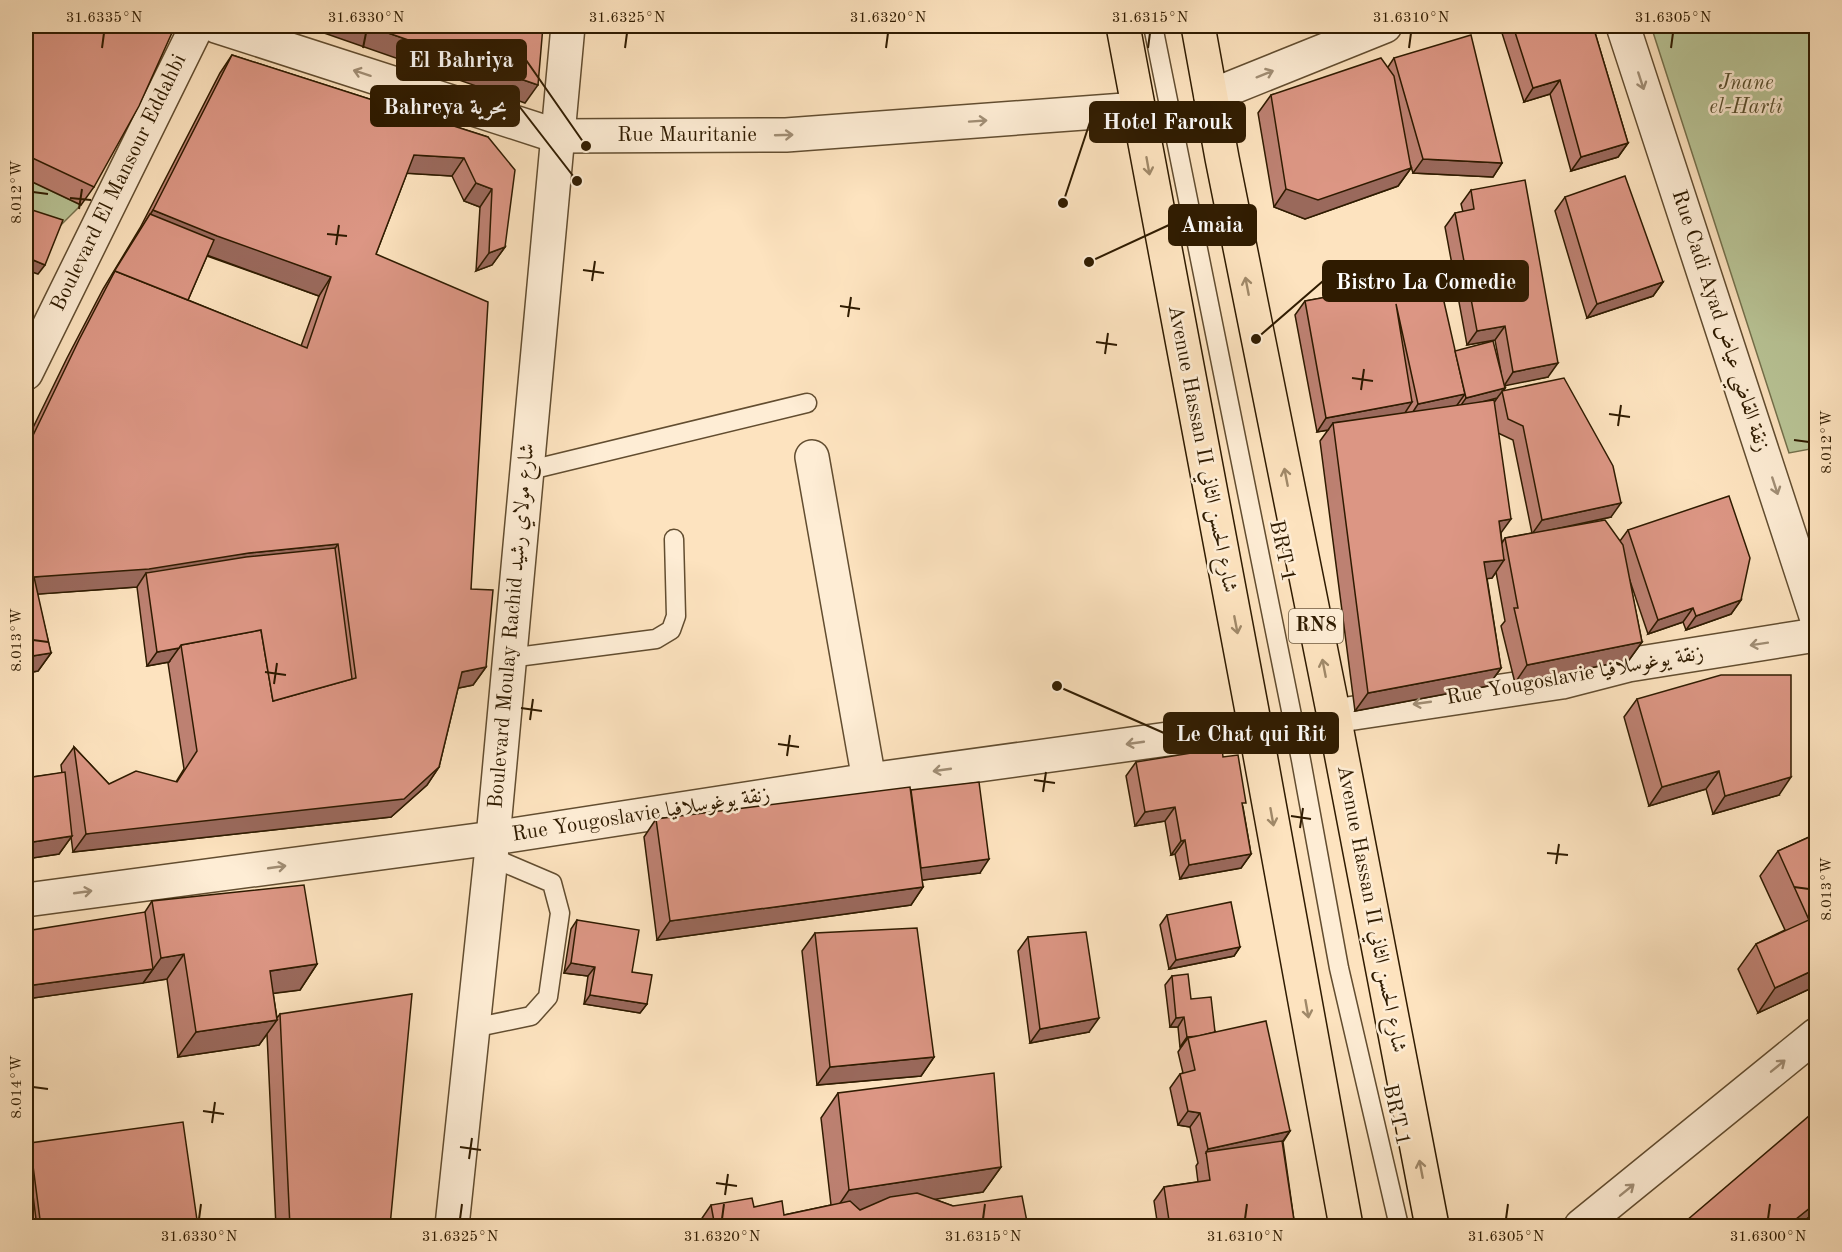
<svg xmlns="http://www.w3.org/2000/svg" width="1842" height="1252" viewBox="0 0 1842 1252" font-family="'Old Standard TT',Amiri,serif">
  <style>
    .green { fill: #b9c597; stroke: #74704c; stroke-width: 1.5 }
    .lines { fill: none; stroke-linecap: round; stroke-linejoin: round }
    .service-casing { stroke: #624d30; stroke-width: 21 }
    .minor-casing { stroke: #624d30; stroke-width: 36 }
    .tertiary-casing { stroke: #624d30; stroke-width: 36 }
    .primary-casing { stroke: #2f1b00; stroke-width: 36 }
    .service { stroke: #feedd5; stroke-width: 18 }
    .minor { stroke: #feedd5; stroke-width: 33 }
    .tertiary { stroke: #feedd5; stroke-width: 33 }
    .primary { stroke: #fde3bf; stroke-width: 33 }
    .wall { fill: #bd8172; stroke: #2f1b00; stroke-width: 1.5; fill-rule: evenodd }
    .shaded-wall { fill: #9a695c; stroke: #2f1b00; stroke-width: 1.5 }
    .building { fill: #dc9684; stroke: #2f1b00; stroke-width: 1.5 }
    .oneway { stroke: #a18e75 }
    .oneway2 { stroke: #a08969 }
    .ticks { fill: none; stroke: #2f1b00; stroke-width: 2 }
    .labels { text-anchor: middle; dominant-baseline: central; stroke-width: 5; stroke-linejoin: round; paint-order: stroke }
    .shield { fill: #feedd5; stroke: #6d5a40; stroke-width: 1.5 }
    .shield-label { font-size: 20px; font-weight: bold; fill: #2f1b00 }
    .park-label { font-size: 21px; font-style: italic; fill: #584e2d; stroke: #feedd5 }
    .street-label { font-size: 21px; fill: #2f1b00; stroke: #feedd5 }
    .leader { fill: none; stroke: #2f1b00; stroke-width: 2 }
    .callout-dot { fill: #2f1b00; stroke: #feedd5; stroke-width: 2 }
    .callout { fill: #2f1b00; stroke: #2f1b00; stroke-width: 2 }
    .callout-label { font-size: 22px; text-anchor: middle; font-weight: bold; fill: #fff }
    .neatline { fill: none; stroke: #2f1b00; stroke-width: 2 }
    .ticks-label { font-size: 15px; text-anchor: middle; fill: #2f1b00 }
  </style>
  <rect width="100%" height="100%" fill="#fde3bf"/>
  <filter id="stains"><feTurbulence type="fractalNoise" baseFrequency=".00333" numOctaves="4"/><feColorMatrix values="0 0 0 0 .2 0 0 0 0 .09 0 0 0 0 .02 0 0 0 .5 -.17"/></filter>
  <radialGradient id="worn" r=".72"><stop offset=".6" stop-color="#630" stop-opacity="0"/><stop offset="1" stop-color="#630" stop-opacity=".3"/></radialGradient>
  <g class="green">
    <polygon points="1651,26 1816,26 1816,448 1789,453"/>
    <polygon points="26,179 81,205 56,230 26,219"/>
  </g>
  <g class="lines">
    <g class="service-casing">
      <g id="service">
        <polyline points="1153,26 1301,760 1339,968 1399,1226"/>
        <polyline points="526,471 807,403"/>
        <polyline points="509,658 656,639 671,630 676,616 674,539"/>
        <polyline points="473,1028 531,1016 548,997 560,913 552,883 491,857"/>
      </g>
    </g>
    <g class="minor-casing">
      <g id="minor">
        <polyline points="216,26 557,136 786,135 1138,109"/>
        <polyline points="1623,26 1816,616"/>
        <polyline points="1211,96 1385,26"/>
        <polyline points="26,373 197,26"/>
        <polyline points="812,457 869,780"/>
        <polyline points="1334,716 1562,682 1628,665 1816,635"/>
        <polyline points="26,900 493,838 869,780 1255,727"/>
        <polyline points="1581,1226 1816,1035"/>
      </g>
    </g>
    <g class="tertiary-casing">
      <polyline id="tertiary" points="452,1226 493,838 568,26"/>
    </g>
    <g class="primary-casing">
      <g id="primary">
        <polyline points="1123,26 1255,727 1346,1226"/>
        <polyline points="1198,26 1222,158 1334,716 1432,1226"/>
      </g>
    </g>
    <use href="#service" class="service"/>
    <use href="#minor" class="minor"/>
    <use href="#tertiary" class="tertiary"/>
    <use href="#primary" class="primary"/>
  </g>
  <g class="wall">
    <polygon points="26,26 94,187 81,205 26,179"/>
    <polygon points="1504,26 1593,26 1628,143 1618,157 1571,171 1550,94 1524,102 1501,30"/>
    <path d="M232,55L488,137L505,247L492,265L476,271L480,207L464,201L452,176L407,173L376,254L471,589L486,667L473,685L458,688L439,767L427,785L391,817L73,852L71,837L59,854L26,859V778L62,773L61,765L74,747L109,784L176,782L184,769L168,663L169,662L147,666L137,587L37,594L51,653L38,671L26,673V442L67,358L103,289L140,228L220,73ZM207,256L319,296L301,346L188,300Z"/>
    <polygon points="1394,58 1502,163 1493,177 1413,173 1409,160 1411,168 1398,186 1305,219 1274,207 1258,113 1271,95 1388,67"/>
    <path d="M1471,190L1548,377L1505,385V388L1504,391L1611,517L1547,531L1620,541L1628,530L1741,600L1731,614L1686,630L1683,622L1648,634L1629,578L1642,642L1629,660L1515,683L1501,626L1505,621L1496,572L1492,578H1487L1501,668L1488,686L1355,711L1320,441L1328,430L1317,432L1295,315L1305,301L1388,286L1391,281L1455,351L1501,372L1495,340L1467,345L1445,227L1455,213L1463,212L1461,204ZM1497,398L1494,403L1485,401ZM1498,433L1513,440L1532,533L1505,538L1502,543L1501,533Z"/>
    <polygon points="1565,197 1663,282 1653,296 1587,318 1555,211"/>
    <polygon points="1637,699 1779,795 1713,814 1706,789 1649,806 1624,717"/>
    <polygon points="1223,757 1243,807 1251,854 1241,868 1180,879 1175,854 1171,855 1165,821 1135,826 1126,776 1136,762"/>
    <polygon points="911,790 980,873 922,880 923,887 911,905 657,940 644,837 656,819"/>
    <polygon points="1816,834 1816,986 1758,1013 1738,969 1756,944 1785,930 1760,876 1778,851"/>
    <polygon points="152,901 317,964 300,990 273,993 277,1018 280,1014 390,1227 276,1227 267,1034 259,1045 178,1057 167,979 26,999 145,912"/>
    <polygon points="1167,915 1240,947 1234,956 1169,969 1160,925"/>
    <polygon points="577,920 632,972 647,1004 640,1013 584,1004 588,976 564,973 571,929"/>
    <polygon points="815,933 934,1057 921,1076 817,1085 802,951"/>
    <polygon points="1028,937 1089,1032 1030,1043 1018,951"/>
    <polygon points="1172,976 1191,999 1290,1131 1283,1142 1295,1227 1158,1227 1154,1201 1164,1187 1198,1182 1196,1166 1198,1163 1190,1127 1178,1125 1170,1088 1180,1074 1183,1073 1178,1052 1182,1046 1180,1047 1178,1027 1170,1027 1165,985"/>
    <polygon points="838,1093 1001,1167 983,1192 934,1199 953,1206 1028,1227 696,1227 711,1205 754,1207 784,1215 831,1205 821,1118"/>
    <polygon points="30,1143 198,1227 26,1227 26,1147"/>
  </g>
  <g class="shaded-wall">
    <polygon points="304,26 368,26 538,85 525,103"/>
    <polygon points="1560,80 1550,94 1524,102 1533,88"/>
    <polygon points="1628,143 1618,157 1571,171 1581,157"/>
    <polygon points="414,155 464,158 452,176 402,173"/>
    <polygon points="1423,159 1502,163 1493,177 1413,173"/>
    <polygon points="1411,168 1398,186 1305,219 1274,207 1286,189"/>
    <polygon points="476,183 492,189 480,207 464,201"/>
    <polygon points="153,210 331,277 319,296 204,254 141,229"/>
    <polygon points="505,247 492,265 476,271 489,253"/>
    <polygon points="26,257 45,265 38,274 26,270"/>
    <polygon points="1663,282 1653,296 1587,318 1597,304"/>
    <polygon points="1505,326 1495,340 1467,345 1477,331"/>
    <polygon points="1558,363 1548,377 1504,386 1513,372"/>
    <polygon points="1505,388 1497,398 1459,408 1466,398"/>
    <polygon points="1465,394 1455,408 1409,418 1418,404"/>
    <polygon points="1412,402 1403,416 1333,423 1328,430 1317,432 1326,418"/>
    <polygon points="1621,503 1611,517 1532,534 1542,520"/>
    <polygon points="1511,519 1498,537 1499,521"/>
    <polygon points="338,544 326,562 146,573 137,587 26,595 34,577 249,553"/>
    <polygon points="1504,560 1492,578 1471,581 1484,562"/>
    <polygon points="1741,600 1731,614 1686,630 1696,616"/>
    <polygon points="1693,608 1683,622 1648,634 1658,620"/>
    <polygon points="1642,642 1629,660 1515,683 1527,665"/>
    <polygon points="179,648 169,662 147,666 157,652"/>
    <polygon points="51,653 38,671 26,673 26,657"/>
    <polygon points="486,667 473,685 449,690 462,672"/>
    <polygon points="1501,668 1488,686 1355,711 1368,693"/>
    <polygon points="439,767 427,785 391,817 73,852 86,834"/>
    <polygon points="1719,771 1706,789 1649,806 1662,787"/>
    <polygon points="1791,777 1779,795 1713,814 1725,796"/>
    <polygon points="1175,807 1165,821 1135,826 1145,812"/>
    <polygon points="72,836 59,854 26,859 26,843"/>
    <polygon points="1185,840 1175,854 1171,855 1181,841"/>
    <polygon points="1251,854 1241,868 1180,879 1189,865"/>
    <polygon points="989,859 980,873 907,882 917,868"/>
    <polygon points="923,887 911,905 657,940 670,921"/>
    <polygon points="1240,947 1234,956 1169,969 1176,960"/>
    <polygon points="184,954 167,979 143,983 161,958"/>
    <polygon points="571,963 595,967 588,976 564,973"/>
    <polygon points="317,964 300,990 253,996 270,971"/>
    <polygon points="153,969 143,983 26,999 26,986"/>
    <polygon points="1816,969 1816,986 1758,1013 1775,988"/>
    <polygon points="590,995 647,1004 640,1013 584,1004"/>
    <polygon points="1184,1017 1178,1027 1170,1027 1176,1018"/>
    <polygon points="1099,1018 1089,1032 1030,1043 1040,1029"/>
    <polygon points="277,1020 259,1045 178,1057 196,1032"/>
    <polygon points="1215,1034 1188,1038 1182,1046 1180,1047 1187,1037"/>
    <polygon points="934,1057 921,1076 817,1085 830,1067"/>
    <polygon points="1188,1111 1200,1113 1190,1127 1178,1125"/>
    <polygon points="1290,1131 1280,1145 1206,1153 1208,1149"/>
    <polygon points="1001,1167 983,1192 832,1215 849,1190"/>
    <polygon points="1816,1203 1816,1211 1797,1227 1786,1227"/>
  </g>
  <g class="building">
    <polygon points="26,26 175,26 139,106 94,187 26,155"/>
    <polygon points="368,26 543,26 538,85"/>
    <polygon points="1513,26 1593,26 1628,143 1581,157 1560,80 1533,88"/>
    <polygon points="1471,35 1502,163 1423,159 1394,58"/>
    <polygon points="232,55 488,137 515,170 505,247 489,253 492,189 476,183 464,158 414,155 376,254 488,302 471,589 493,590 486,667 462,672 439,767 404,799 86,834 74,747 109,784 136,771 177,782 197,751 181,645 261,630 273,701 356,678 338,544 249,553 149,569 34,577 51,653 26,657 26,450 79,340 115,271 307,348 331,277 217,236 153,210"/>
    <polygon points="1381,58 1394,76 1411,168 1318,200 1286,189 1271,95"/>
    <polygon points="1625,176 1663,282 1597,304 1565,197"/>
    <polygon points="1525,180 1558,363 1513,372 1505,326 1477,331 1455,213 1474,209 1471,190"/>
    <polygon points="26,208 63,220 45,265 26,257"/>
    <polygon points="150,214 214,240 188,300 115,271 112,275"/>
    <polygon points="1437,271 1465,394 1418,404 1396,304 1412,402 1326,418 1305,301 1391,285 1391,281"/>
    <polygon points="1493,341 1505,388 1466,398 1455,351"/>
    <polygon points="1564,378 1613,466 1621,503 1542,520 1523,426 1508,419 1502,391"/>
    <polygon points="1494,400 1511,519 1499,521 1504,560 1484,562 1501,668 1368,693 1333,423"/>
    <polygon points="1729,496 1750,558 1741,600 1696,616 1693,608 1658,620 1628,530"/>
    <polygon points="1605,520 1623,545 1642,642 1527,665 1514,608 1518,608 1505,538"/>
    <polygon points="335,548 352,679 273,701 261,630 181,645 179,648 157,652 146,573 246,557"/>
    <polygon points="1721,675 1791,675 1791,777 1725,796 1719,771 1662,787 1637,699"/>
    <polygon points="1222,748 1223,757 1238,755 1246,803 1242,803 1251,854 1189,865 1185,840 1181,841 1175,807 1145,812 1136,762"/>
    <polygon points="65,772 72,836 26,843 26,778"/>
    <polygon points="979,782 989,859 921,868 911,790"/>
    <polygon points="910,787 923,887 670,921 656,819"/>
    <polygon points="1816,834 1816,969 1775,988 1756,944 1809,920 1778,851"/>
    <polygon points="304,885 317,964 270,971 277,1020 196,1032 184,954 161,958 152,901"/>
    <polygon points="1231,902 1240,947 1176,960 1167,915"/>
    <polygon points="145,912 153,969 26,986 26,931"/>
    <polygon points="577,920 639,930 632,972 652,975 647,1004 590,995 595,967 571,963"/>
    <polygon points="917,928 934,1057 830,1067 815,933"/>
    <polygon points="1086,932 1099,1018 1040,1029 1028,937"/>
    <polygon points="1188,974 1191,999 1211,997 1215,1032 1199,1036 1187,1037 1184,1017 1176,1018 1172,976"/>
    <polygon points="412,994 390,1226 290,1227 280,1014"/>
    <polygon points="1266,1021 1290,1131 1208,1149 1200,1113 1188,1111 1180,1074 1195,1070 1188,1038"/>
    <polygon points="994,1073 1001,1167 849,1190 838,1093"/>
    <polygon points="1816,1110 1816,1203 1786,1227 1679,1227"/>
    <polygon points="183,1122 198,1227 41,1227 30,1143"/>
    <polygon points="26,1140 37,1227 26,1227"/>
    <polygon points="1282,1141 1295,1227 1170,1227 1164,1187 1210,1180 1206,1152"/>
    <polygon points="917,1193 953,1206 1022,1196 1028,1227 715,1227 711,1205 752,1198 754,1207 782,1201 784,1215 850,1201 860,1210 890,1197"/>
  </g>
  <defs><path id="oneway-shaft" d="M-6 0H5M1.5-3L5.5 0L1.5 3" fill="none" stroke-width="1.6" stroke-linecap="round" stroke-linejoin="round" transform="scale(1.5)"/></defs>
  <g class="oneway">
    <use href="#oneway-shaft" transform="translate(362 73) rotate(-162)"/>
    <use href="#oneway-shaft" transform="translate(1265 74) rotate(-22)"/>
    <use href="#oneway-shaft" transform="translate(1641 81) rotate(72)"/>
    <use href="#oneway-shaft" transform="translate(978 121) rotate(-4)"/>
    <use href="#oneway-shaft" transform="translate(784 135) rotate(-2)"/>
    <use href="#oneway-shaft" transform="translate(1775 486) rotate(72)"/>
    <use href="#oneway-shaft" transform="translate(1759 644) rotate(171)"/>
    <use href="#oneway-shaft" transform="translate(1422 703) rotate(172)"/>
    <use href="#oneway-shaft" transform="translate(1135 743) rotate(172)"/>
    <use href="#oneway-shaft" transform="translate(942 770) rotate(172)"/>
    <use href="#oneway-shaft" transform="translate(277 867) rotate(-8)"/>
    <use href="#oneway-shaft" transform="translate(83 892) rotate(-8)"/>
    <use href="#oneway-shaft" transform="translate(1778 1066) rotate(-39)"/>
    <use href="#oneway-shaft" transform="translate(1627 1190) rotate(-39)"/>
  </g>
  <g class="oneway2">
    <use href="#oneway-shaft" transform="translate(1148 166) rotate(80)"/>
    <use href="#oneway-shaft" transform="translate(1247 286) rotate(-101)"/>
    <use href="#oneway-shaft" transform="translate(1286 477) rotate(-101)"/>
    <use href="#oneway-shaft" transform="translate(1236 625) rotate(79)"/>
    <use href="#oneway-shaft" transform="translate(1324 668) rotate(-101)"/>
    <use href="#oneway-shaft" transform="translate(1272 817) rotate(80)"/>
    <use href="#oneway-shaft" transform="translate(1307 1009) rotate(80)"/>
    <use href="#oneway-shaft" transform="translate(1421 1169) rotate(-101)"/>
  </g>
  <path class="ticks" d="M102,48L104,33M363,48L366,33M625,48L627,33M886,48L888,33M1148,48L1150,33M1409,48L1411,33M1671,48L1673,33M33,192L48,194M70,198L91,200M79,209L82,189M327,234L347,236M336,245L339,225M583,270L604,273M592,281L595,261M840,306L860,309M848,317L851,297M1096,342L1117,345M1105,354L1108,333M1352,378L1373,381M1361,390L1364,369M1609,414L1630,417M1618,426L1621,405M1794,440L1809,442M33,640L48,642M265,672L286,675M274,684L277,663M521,708L542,711M530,720L533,699M778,744L799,747M787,756L790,735M1034,780L1055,783M1043,792L1046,772M1291,816L1311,819M1300,828L1303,808M1547,853L1568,855M1556,864L1559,844M1794,887L1809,889M33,1087L48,1089M203,1111L224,1114M212,1123L215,1102M460,1147L481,1150M469,1159L472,1138M716,1183L737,1186M725,1195L728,1174M199,1219L201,1204M460,1219L462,1204M722,1219L724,1204M983,1219L985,1204M1245,1219L1247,1204M1506,1219L1508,1204M1768,1219L1770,1204"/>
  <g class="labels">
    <rect class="shield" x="1289" y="609" width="54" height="34" rx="4.5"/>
    <g class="shield-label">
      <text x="1316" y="626">RN8</text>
    </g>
    <g class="park-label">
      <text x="1746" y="83">Jnane<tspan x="1746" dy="24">el-Harti</tspan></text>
    </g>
    <g class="street-label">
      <text x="687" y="135">Rue Mauritanie</text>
      <text transform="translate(119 183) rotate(-64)">Boulevard El Mansour Eddahbi</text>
      <text transform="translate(1720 321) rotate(72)">Rue Cadi Ayad زنقة القاضي عياض</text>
      <text transform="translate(1202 449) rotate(79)">Avenue Hassan II شارع الحسن الثاني</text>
      <text transform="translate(1282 551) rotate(78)">BRT 1</text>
      <text transform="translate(512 626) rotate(-85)">Boulevard Moulay Rachid شارع مولاي رشيد</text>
      <text transform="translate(1575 676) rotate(-10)">Rue Yougoslavie زنقة يوغوسلافيا</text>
      <text transform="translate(641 815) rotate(-9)">Rue Yougoslavie زنقة يوغوسلافيا</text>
      <text transform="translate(1371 909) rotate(79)">Avenue Hassan II شارع الحسن الثاني</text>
      <text transform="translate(1396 1115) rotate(77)">BRT 1</text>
    </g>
  </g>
  <path class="leader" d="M586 146L526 60M577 181L519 106M1063 203L1090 122M1089 262L1169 225M1256 339L1323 281M1057 686L1164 733"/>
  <g class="callout-dot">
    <circle cx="586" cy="146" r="6"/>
    <circle cx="577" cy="181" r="6"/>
    <circle cx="1063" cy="203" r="6"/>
    <circle cx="1089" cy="262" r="6"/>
    <circle cx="1256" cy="339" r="6"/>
    <circle cx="1057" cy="686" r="6"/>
  </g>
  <g class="callout">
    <rect x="397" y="40" width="129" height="40" rx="6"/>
    <rect x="371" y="86" width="148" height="40" rx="6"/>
    <rect x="1090" y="102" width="155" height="40" rx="6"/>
    <rect x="1169" y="205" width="87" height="40" rx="6"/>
    <rect x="1323" y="261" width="205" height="40" rx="6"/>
    <rect x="1164" y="713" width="174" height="40" rx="6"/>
  </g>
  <g class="callout-label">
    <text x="461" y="67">El Bahriya</text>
    <text x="445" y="114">Bahreya بحرية</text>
    <text x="1168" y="129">Hotel Farouk</text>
    <text x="1212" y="232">Amaia</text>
    <text x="1426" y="289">Bistro La Comedie</text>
    <text x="1251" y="741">Le Chat qui Rit</text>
  </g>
  <rect width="1842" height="1252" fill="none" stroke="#fde3bf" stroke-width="66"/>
  <rect x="33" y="33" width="1776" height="1186" class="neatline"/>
  <g class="ticks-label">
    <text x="104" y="22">31.6335°N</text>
    <text x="366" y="22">31.6330°N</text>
    <text x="627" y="22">31.6325°N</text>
    <text x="888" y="22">31.6320°N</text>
    <text x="1150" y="22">31.6315°N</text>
    <text x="1411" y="22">31.6310°N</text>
    <text x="1673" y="22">31.6305°N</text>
    <text transform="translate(16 192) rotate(-90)" y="5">8.012°W</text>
    <text transform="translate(1826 442) rotate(-90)" y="5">8.012°W</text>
    <text transform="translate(16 640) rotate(-90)" y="5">8.013°W</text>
    <text transform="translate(1826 889) rotate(-90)" y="5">8.013°W</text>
    <text transform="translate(16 1087) rotate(-90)" y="5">8.014°W</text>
    <text x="199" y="1241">31.6330°N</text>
    <text x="460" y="1241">31.6325°N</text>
    <text x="722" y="1241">31.6320°N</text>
    <text x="983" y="1241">31.6315°N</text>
    <text x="1245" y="1241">31.6310°N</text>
    <text x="1506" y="1241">31.6305°N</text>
    <text x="1768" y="1241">31.6300°N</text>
  </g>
  <rect width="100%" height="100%" filter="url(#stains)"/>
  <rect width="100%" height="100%" fill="url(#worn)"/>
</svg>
